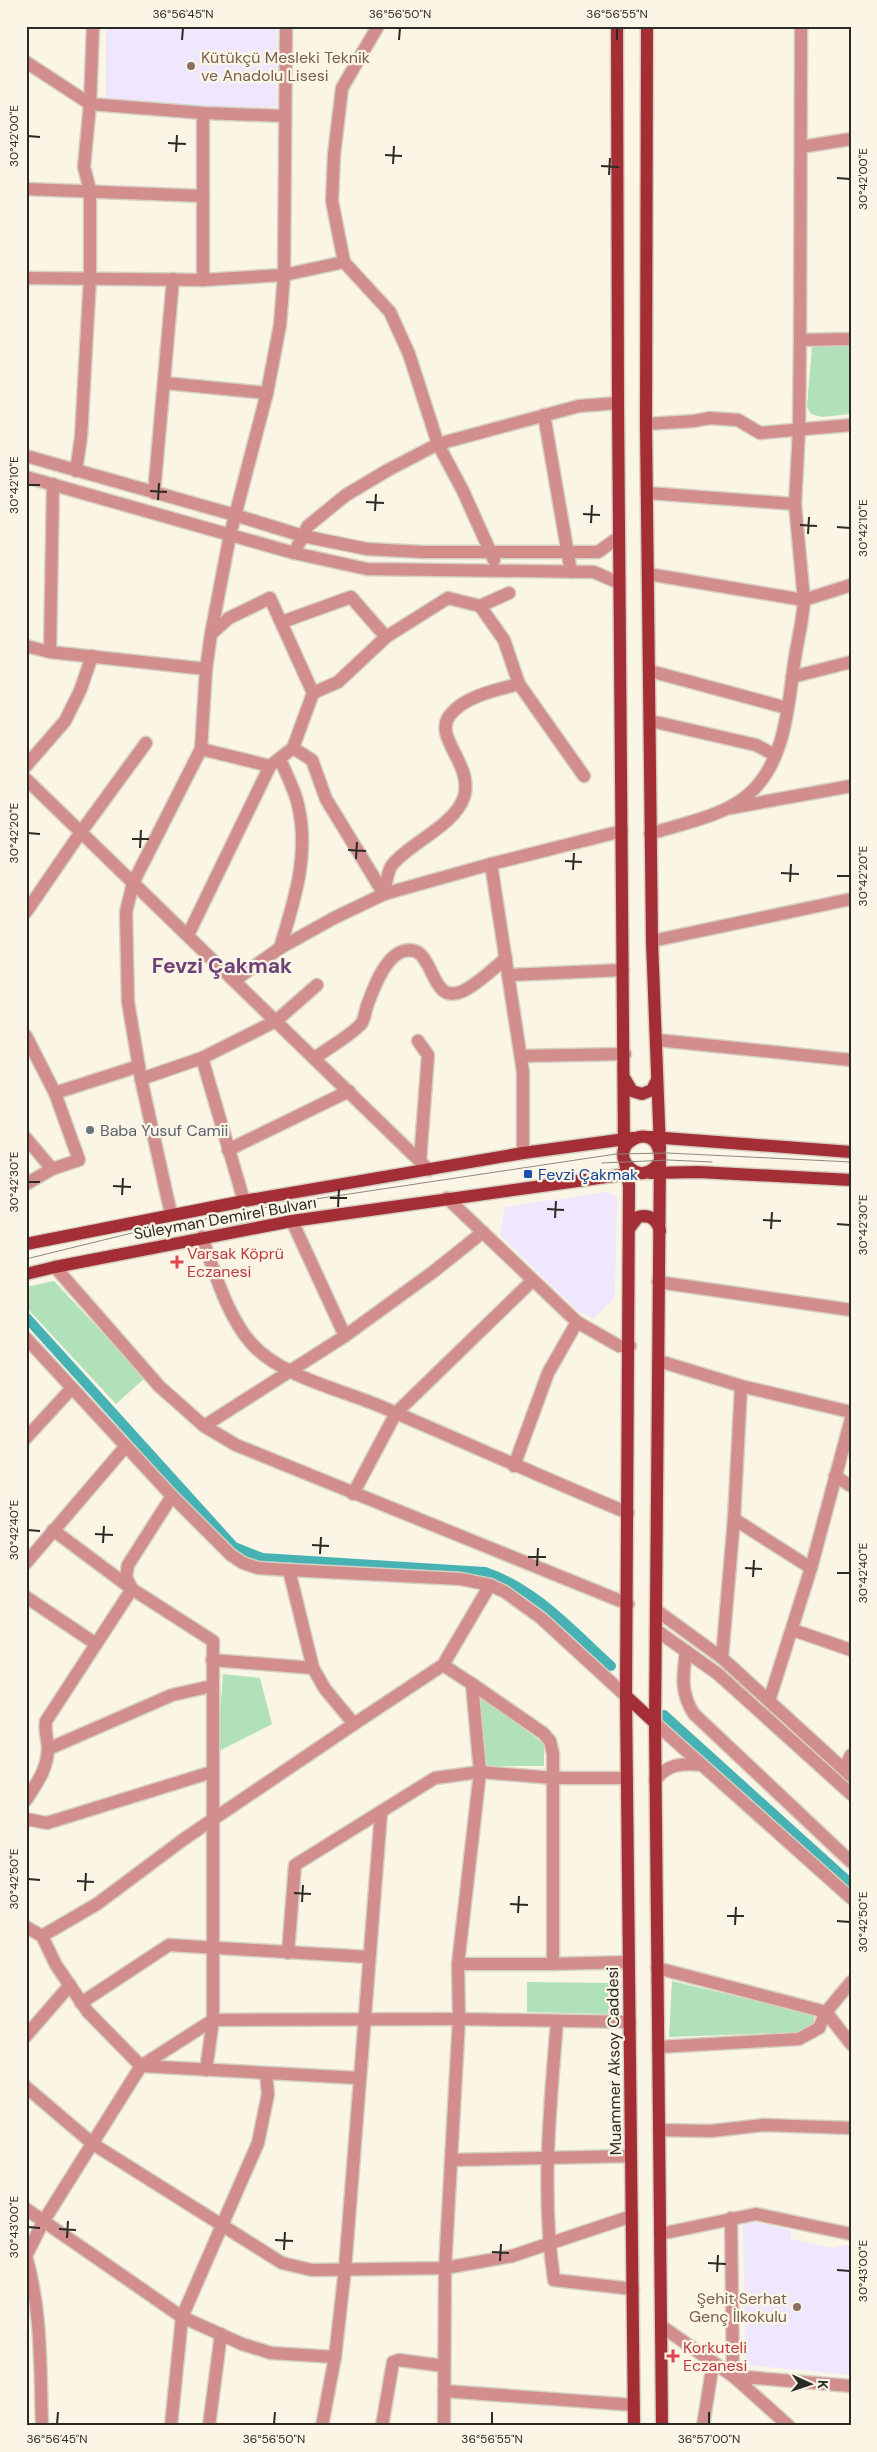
<svg xmlns="http://www.w3.org/2000/svg" width="877" height="2452" viewBox="0 0 877 2452" font-family="'DM Sans',sans-serif">
  <style>
    .education { fill: #efe7fd }
    .green { fill: #b1e1b8 }
    .lines { fill: none; stroke-linecap: round; stroke-linejoin: round }
    .canal { stroke: #46b2b4; stroke-width: 10 }
    .minor-casing { stroke: #d6d0c3; stroke-width: 15 }
    .major-casing { stroke: #d6d0c3; stroke-width: 15 }
    .minor { stroke: #d18e8c; stroke-width: 12 }
    .major { stroke: #a42e36; stroke-width: 12 }
    .tram { stroke: #8d897f; stroke-width: 1 }
    .ticks { fill: none; stroke: #2c2a25; stroke-width: 2 }
    .education-dot { fill: #8d6e63; stroke: #fbf5e6; stroke-width: 2 }
    .worship-dot { fill: #6b7280; stroke: #fbf5e6; stroke-width: 2 }
    .transit-dot { fill: #1a4fb4; stroke: #fbf5e6; stroke-width: 2 }
    .health-dot { fill: #e0444e; stroke: #fbf5e6; stroke-width: 2 }
    .labels { text-anchor: middle; dominant-baseline: central; stroke-width: 4.5; stroke-linejoin: round; paint-order: stroke }
    .education-label { font-size: 16px; fill: #785e54; stroke: #fbf5e6; text-anchor: start }
    .worship-label { font-size: 16px; fill: #5b616d; stroke: #fbf5e6; text-anchor: start }
    .transit-label { font-size: 16px; fill: #164399; stroke: #fbf5e6; text-anchor: start }
    .street-label { font-size: 16px; fill: #2c2a25; stroke: #fbf5e6 }
    .health-label { font-size: 16px; fill: #be3a42; stroke: #fbf5e6; text-anchor: start }
    .district-label { font-size: 21px; font-weight: bold; fill: #6e4279; stroke: #fbf5e6 }
    .neatline { fill: none; stroke: #2c2a25; stroke-width: 2 }
    .ticks-label { font-size: 12px; text-anchor: middle; fill: #2c2a25 }
  </style>
  <rect width="100%" height="100%" fill="#fbf5e6"/>
  <g class="education">
    <polygon points="106,26 277,26 277,107 106,106"/>
    <polygon points="607,1192 617,1197 615,1298 593,1319 578,1311 500,1235 505,1207"/>
    <polygon points="754,2222 790,2230 791,2239 833,2248 845,2245 851,2246 851,2375 745,2365 743,2225"/>
  </g>
  <g class="green">
    <polygon points="812,346 851,346 851,414 822,417 811,414 807,407"/>
    <polygon points="54,1281 145,1378 116,1404 26,1307 26,1287"/>
    <polygon points="223,1674 260,1678 272,1724 217,1752"/>
    <polygon points="480,1698 484,1698 544,1744 544,1766 485,1766"/>
    <polygon points="672,1981 814,2015 814,2024 804,2032 669,2037"/>
    <polygon points="527,1982 614,1983 613,2014 527,2012"/>
  </g>
  <g class="lines">
    <g class="canal">
      <path d="M26,1317L234,1547L262,1558L485,1572C536,1589 572,1631 611,1666"/>
      <polyline points="664,1715 851,1884"/>
    </g>
    <g class="minor-casing">
      <g id="minor">
        <polyline points="378,26 342,88 334,155 332,201 344,262 390,312 409,354 438,444 463,491 494,560"/>
        <polyline points="26,62 90,104 203,113 285,116"/>
        <polyline points="801,147 851,139"/>
        <polyline points="26,189 203,196"/>
        <polyline points="26,278 203,280 284,275 344,262"/>
        <polyline points="203,280 203,113"/>
        <polyline points="800,340 851,339"/>
        <polyline points="165,383 267,393"/>
        <polyline points="544,415 571,572"/>
        <polyline points="646,424 694,421 710,418 738,420 760,433 851,425"/>
        <polyline points="26,456 235,515 303,536 367,549 423,552 598,552 619,537"/>
        <polyline points="76,471 81,437 90,278 90,190 84,167 90,104 93,26"/>
        <polyline points="26,477 294,553 367,569 594,572 619,583"/>
        <polyline points="154,493 173,279"/>
        <polyline points="648,493 795,504"/>
        <polyline points="294,553 308,526 346,495 388,470 438,444 579,406 618,403"/>
        <polyline points="648,574 804,600 795,504 799,430 800,340 801,26"/>
        <polyline points="480,606 504,640 519,684 584,776"/>
        <polyline points="282,622 351,597 386,637"/>
        <polyline points="211,634 230,535 267,393 280,325 284,275 286,26"/>
        <polyline points="26,646 50,652 206,669"/>
        <polyline points="50,652 53,484"/>
        <polyline points="650,671 787,708"/>
        <polyline points="792,677 851,662"/>
        <polyline points="313,693 338,682 386,637 448,598 480,606 509,593"/>
        <polyline points="651,721 756,745 775,755"/>
        <polyline points="293,748 312,760 326,799 384,894"/>
        <polyline points="201,749 270,766"/>
        <path d="M280,759C286,774 295,790 298,805C310,855 294,901 280,948"/>
        <polyline points="26,766 65,721 80,691 92,656"/>
        <polyline points="26,779 429,1170"/>
        <polyline points="730,808 851,786"/>
        <path d="M650,834C682,823 723,817 749,794C785,762 788,708 794,664C797,642 803,621 804,600L851,585"/>
        <polyline points="491,864 523,1072 523,1153"/>
        <path d="M384,894C386,886 387,871 392,865C410,843 455,825 464,797C474,764 432,737 450,715C465,696 496,690 519,684"/>
        <polyline points="26,912 81,832 146,743"/>
        <polyline points="652,941 851,899"/>
        <polyline points="509,975 623,970"/>
        <polyline points="235,980 280,948 334,918 384,894 491,864 622,831"/>
        <polyline points="26,1036 55,1093 79,1160 52,1169 26,1184"/>
        <polyline points="657,1040 851,1060"/>
        <polyline points="418,1041 428,1055 420,1161"/>
        <polyline points="521,1056 625,1054"/>
        <polyline points="202,1058 244,1201"/>
        <path d="M315,1058C328,1048 350,1036 361,1024C365,1019 365,1011 367,1006C373,989 384,959 401,952C437,938 426,1008 463,991C479,983 493,969 506,958"/>
        <polyline points="141,1079 202,1058 276,1021 317,985"/>
        <polyline points="55,1093 139,1066"/>
        <polyline points="26,1138 52,1169"/>
        <polyline points="228,1150 349,1091"/>
        <polyline points="447,1198 577,1322 619,1346 630,1346"/>
        <polyline points="171,1214 141,1079 128,1002 126,912 133,883 201,749 206,669 211,634 229,618 270,598 313,693 293,748 270,766 188,935"/>
        <polyline points="292,1221 345,1336"/>
        <path d="M202,1237C214,1270 227,1316 251,1343C281,1377 340,1389 382,1407C464,1442 546,1479 628,1513"/>
        <polyline points="55,1267 159,1386 204,1426 236,1445 628,1604"/>
        <polyline points="658,1282 851,1310"/>
        <polyline points="26,1338 172,1496 231,1555 243,1563 258,1568 289,1570 461,1579 490,1585 505,1592 541,1618 626,1696"/>
        <polyline points="659,1361 741,1386 851,1412"/>
        <polyline points="204,1426 345,1336 433,1272 483,1232"/>
        <polyline points="26,1438 72,1388"/>
        <polyline points="514,1466 548,1373 577,1322"/>
        <polyline points="835,1476 851,1486"/>
        <polyline points="353,1494 396,1413 532,1281"/>
        <polyline points="734,1519 811,1568"/>
        <polyline points="53,1530 132,1589 213,1641 213,2020 206,2070"/>
        <polyline points="26,1563 126,1446"/>
        <polyline points="26,1597 96,1644"/>
        <polyline points="656,1610 722,1658 851,1776"/>
        <polyline points="656,1630 718,1674 851,1794"/>
        <polyline points="793,1630 851,1650"/>
        <path d="M686,1651C683,1675 680,1693 694,1714L851,1862"/>
        <polyline points="722,1658 734,1519 741,1386"/>
        <polyline points="212,1660 313,1668"/>
        <polyline points="443,1665 472,1684 480,1772 458,1964 553,1964"/>
        <polyline points="472,1684 543,1733 550,1741 553,1754 553,1964 629,1962"/>
        <polyline points="769,1701 811,1568 851,1419"/>
        <polyline points="655,1723 851,1898"/>
        <polyline points="354,1724 443,1665 490,1585"/>
        <polyline points="48,1749 172,1695 212,1686"/>
        <polyline points="844,1769 851,1755"/>
        <path d="M655,1781C666,1764 682,1763 702,1765"/>
        <path d="M26,1800C37,1783 47,1770 48,1749C48,1739 44,1732 46,1721L132,1589L126,1577L128,1565L172,1496"/>
        <polyline points="26,1819 47,1823 212,1772"/>
        <polyline points="26,1927 42,1936 56,1965 88,2012 141,2066 359,2078"/>
        <polyline points="42,1936 97,1904 184,1839 354,1724 325,1689 313,1668 289,1570"/>
        <polyline points="288,1953 295,1865 435,1778 480,1772 553,1778 627,1778"/>
        <polyline points="657,1968 826,2012 851,1982"/>
        <polyline points="81,2003 169,1945 369,1957"/>
        <path d="M557,2021C550,2108 541,2193 554,2280L633,2289"/>
        <polyline points="26,2036 70,1985"/>
        <polyline points="658,2047 799,2039 819,2028 826,2012 851,2044"/>
        <polyline points="26,2087 93,2144 282,2263 312,2270 445,2268 512,2256 632,2216"/>
        <polyline points="659,2130 711,2131 764,2125 851,2128"/>
        <polyline points="451,2160 631,2156"/>
        <polyline points="26,2209 182,2317 242,2344 271,2353 335,2357"/>
        <polyline points="731,2218 733,2376 851,2386"/>
        <polyline points="660,2234 756,2214 851,2234"/>
        <polyline points="26,2256 43,2222 141,2066 213,2020 459,2019 630,2022"/>
        <path d="M26,2256C42,2311 40,2369 42,2426"/>
        <polyline points="661,2326 733,2376 789,2426"/>
        <polyline points="444,2391 634,2405"/>
        <polyline points="171,2426 182,2317 258,2143 268,2094 266,2073"/>
        <polyline points="209,2426 221,2334"/>
        <polyline points="322,2426 335,2357 345,2269 381,1813"/>
        <polyline points="382,2426 393,2362 399,2360 444,2366"/>
        <polyline points="444,2426 445,2268 459,2019 458,1964"/>
        <polyline points="703,2426 713,2363"/>
      </g>
    </g>
    <g class="major-casing">
      <g id="major">
        <polyline points="617,26 618,403 624,1149"/>
        <polyline points="647,26 646,424 652,941 660,1149"/>
        <polyline points="625,1079 632,1091 642,1094 652,1090 657,1080"/>
        <polyline points="651,1137 851,1152"/>
        <polyline points="625,1162 629,1186 626,1696 634,2426"/>
        <path d="M659,1162C653,1172 640,1178 630,1168C605,1145 656,1117 660,1156L655,1723L662,2426"/>
        <polyline points="650,1173 698,1172 851,1180"/>
        <path d="M629,1229L638,1217C649,1214 657,1219 660,1231"/>
        <polyline points="26,1244 244,1201 523,1153 633,1138"/>
        <polyline points="26,1274 55,1267 292,1221 635,1173"/>
        <polyline points="626,1696 655,1723"/>
      </g>
    </g>
    <use href="#minor" class="minor"/>
    <use href="#major" class="major"/>
    <g class="tram">
      <polyline points="602,1163 668,1160 712,1162"/>
      <polyline points="26,1259 132,1233 289,1203 616,1154 668,1153 851,1162"/>
    </g>
  </g>
  <path class="ticks" d="M182,40L183,28M399,40L400,28M617,40V28M28,136L40,137M168,143L186,144M176,152L177,135M385,155L402,156M393,164L394,146M601,166L619,167M609,175L610,158M837,178L850,179M28,485H40M150,491L167,492M158,500L159,483M366,502L384,503M375,511L376,494M583,514L600,515M591,523L592,505M800,525L817,526M837,527L850,528M808,534L809,517M28,833L40,834M132,839H149M140,848L141,830M348,850L366,851M356,859L357,842M565,861L582,862M573,870L574,853M781,873L799,874M837,876H850M790,882L791,864M28,1182H40M113,1186L131,1187M122,1195L123,1178M330,1198H347M338,1207L339,1189M547,1209L564,1210M555,1218L556,1201M763,1220L781,1221M837,1224L850,1225M771,1229L772,1212M28,1530L40,1531M95,1534L113,1535M103,1543L104,1526M312,1545L329,1546M320,1554L321,1537M528,1557H546M537,1566L538,1548M745,1568L762,1569M837,1573H850M753,1577L754,1560M28,1879L40,1880M77,1881L94,1882M85,1891L86,1873M294,1893L311,1894M302,1902L303,1885M510,1904L528,1905M518,1913L519,1896M727,1916H744M837,1921L850,1922M735,1925L736,1907M28,2227L40,2228M59,2229L76,2230M67,2238L68,2221M275,2240L293,2241M284,2250L285,2232M492,2252L509,2253M500,2261L501,2244M708,2263L726,2264M837,2270L850,2271M717,2272L718,2255M57,2424L58,2412M274,2424L275,2412M492,2424V2412M709,2424V2412"/>
  <g class="education-dot">
    <circle cx="191" cy="66" r="5"/>
    <circle cx="797" cy="2307" r="5"/>
  </g>
  <circle class="worship-dot" cx="90" cy="1130" r="5"/>
  <rect class="transit-dot" x="523" y="1169" width="10" height="10" rx="2.5"/>
  <g class="health-dot">
    <path d="M174.5 1254.5h5v5h5v5h-5v5h-5v-5h-5v-5h5z"/>
    <path d="M670.5 2348.5h5v5h5v5h-5v5h-5v-5h-5v-5h5z"/>
  </g>
  <g class="labels">
    <g class="education-label">
      <text x="201" y="57">Kütükçü Mesleki Teknik<tspan x="201" dy="18">ve Anadolu Lisesi</tspan></text>
      <text x="787" y="2298" text-anchor="end">Şehit Serhat<tspan x="787" dy="18">Genç İlkokulu</tspan></text>
    </g>
    <g class="worship-label">
      <text x="100" y="1130">Baba Yusuf Camii</text>
    </g>
    <g class="transit-label">
      <text x="538" y="1174">Fevzi Çakmak</text>
    </g>
    <g class="street-label">
      <text transform="translate(225 1218) rotate(-10)">Süleyman Demirel Bulvarı</text>
      <text transform="translate(614 2061) rotate(-91)">Muammer Aksoy Caddesi</text>
    </g>
    <g class="health-label">
      <text x="187" y="1253">Varsak Köprü<tspan x="187" dy="18">Eczanesi</tspan></text>
      <text x="683" y="2347">Korkuteli<tspan x="683" dy="18">Eczanesi</tspan></text>
    </g>
    <g class="district-label">
      <text x="222" y="966">Fevzi Çakmak</text>
    </g>
  </g>
  <rect width="877" height="2452" fill="none" stroke="#fbf5e6" stroke-width="55"/>
  <g transform="translate(810 2384) rotate(93)" stroke="#fbf5e6" stroke-width="4" paint-order="stroke">
  <path d="M0-4L9 19L0 12L-9 19Z" fill="#2c2a25"/>
  <text y="-8" font-size="14" font-weight="bold" text-anchor="middle" fill="#2c2a25">K</text>
  </g>
  <rect x="28" y="28" width="822" height="2396" class="neatline"/>
  <g class="ticks-label">
    <text x="183" y="18">36°56'45"N</text>
    <text x="400" y="18">36°56'50"N</text>
    <text x="617" y="18">36°56'55"N</text>
    <text transform="translate(14 136) rotate(-90)" y="4">30°42'00"E</text>
    <text transform="translate(863 179) rotate(-90)" y="4">30°42'00"E</text>
    <text transform="translate(14 485) rotate(-90)" y="4">30°42'10"E</text>
    <text transform="translate(863 528) rotate(-90)" y="4">30°42'10"E</text>
    <text transform="translate(14 833) rotate(-90)" y="4">30°42'20"E</text>
    <text transform="translate(863 876) rotate(-90)" y="4">30°42'20"E</text>
    <text transform="translate(14 1182) rotate(-90)" y="4">30°42'30"E</text>
    <text transform="translate(863 1225) rotate(-90)" y="4">30°42'30"E</text>
    <text transform="translate(14 1530) rotate(-90)" y="4">30°42'40"E</text>
    <text transform="translate(863 1573) rotate(-90)" y="4">30°42'40"E</text>
    <text transform="translate(14 1879) rotate(-90)" y="4">30°42'50"E</text>
    <text transform="translate(863 1922) rotate(-90)" y="4">30°42'50"E</text>
    <text transform="translate(14 2227) rotate(-90)" y="4">30°43'00"E</text>
    <text transform="translate(863 2271) rotate(-90)" y="4">30°43'00"E</text>
    <text x="57" y="2443">36°56'45"N</text>
    <text x="274" y="2443">36°56'50"N</text>
    <text x="492" y="2443">36°56'55"N</text>
    <text x="709" y="2443">36°57'00"N</text>
  </g>
</svg>
